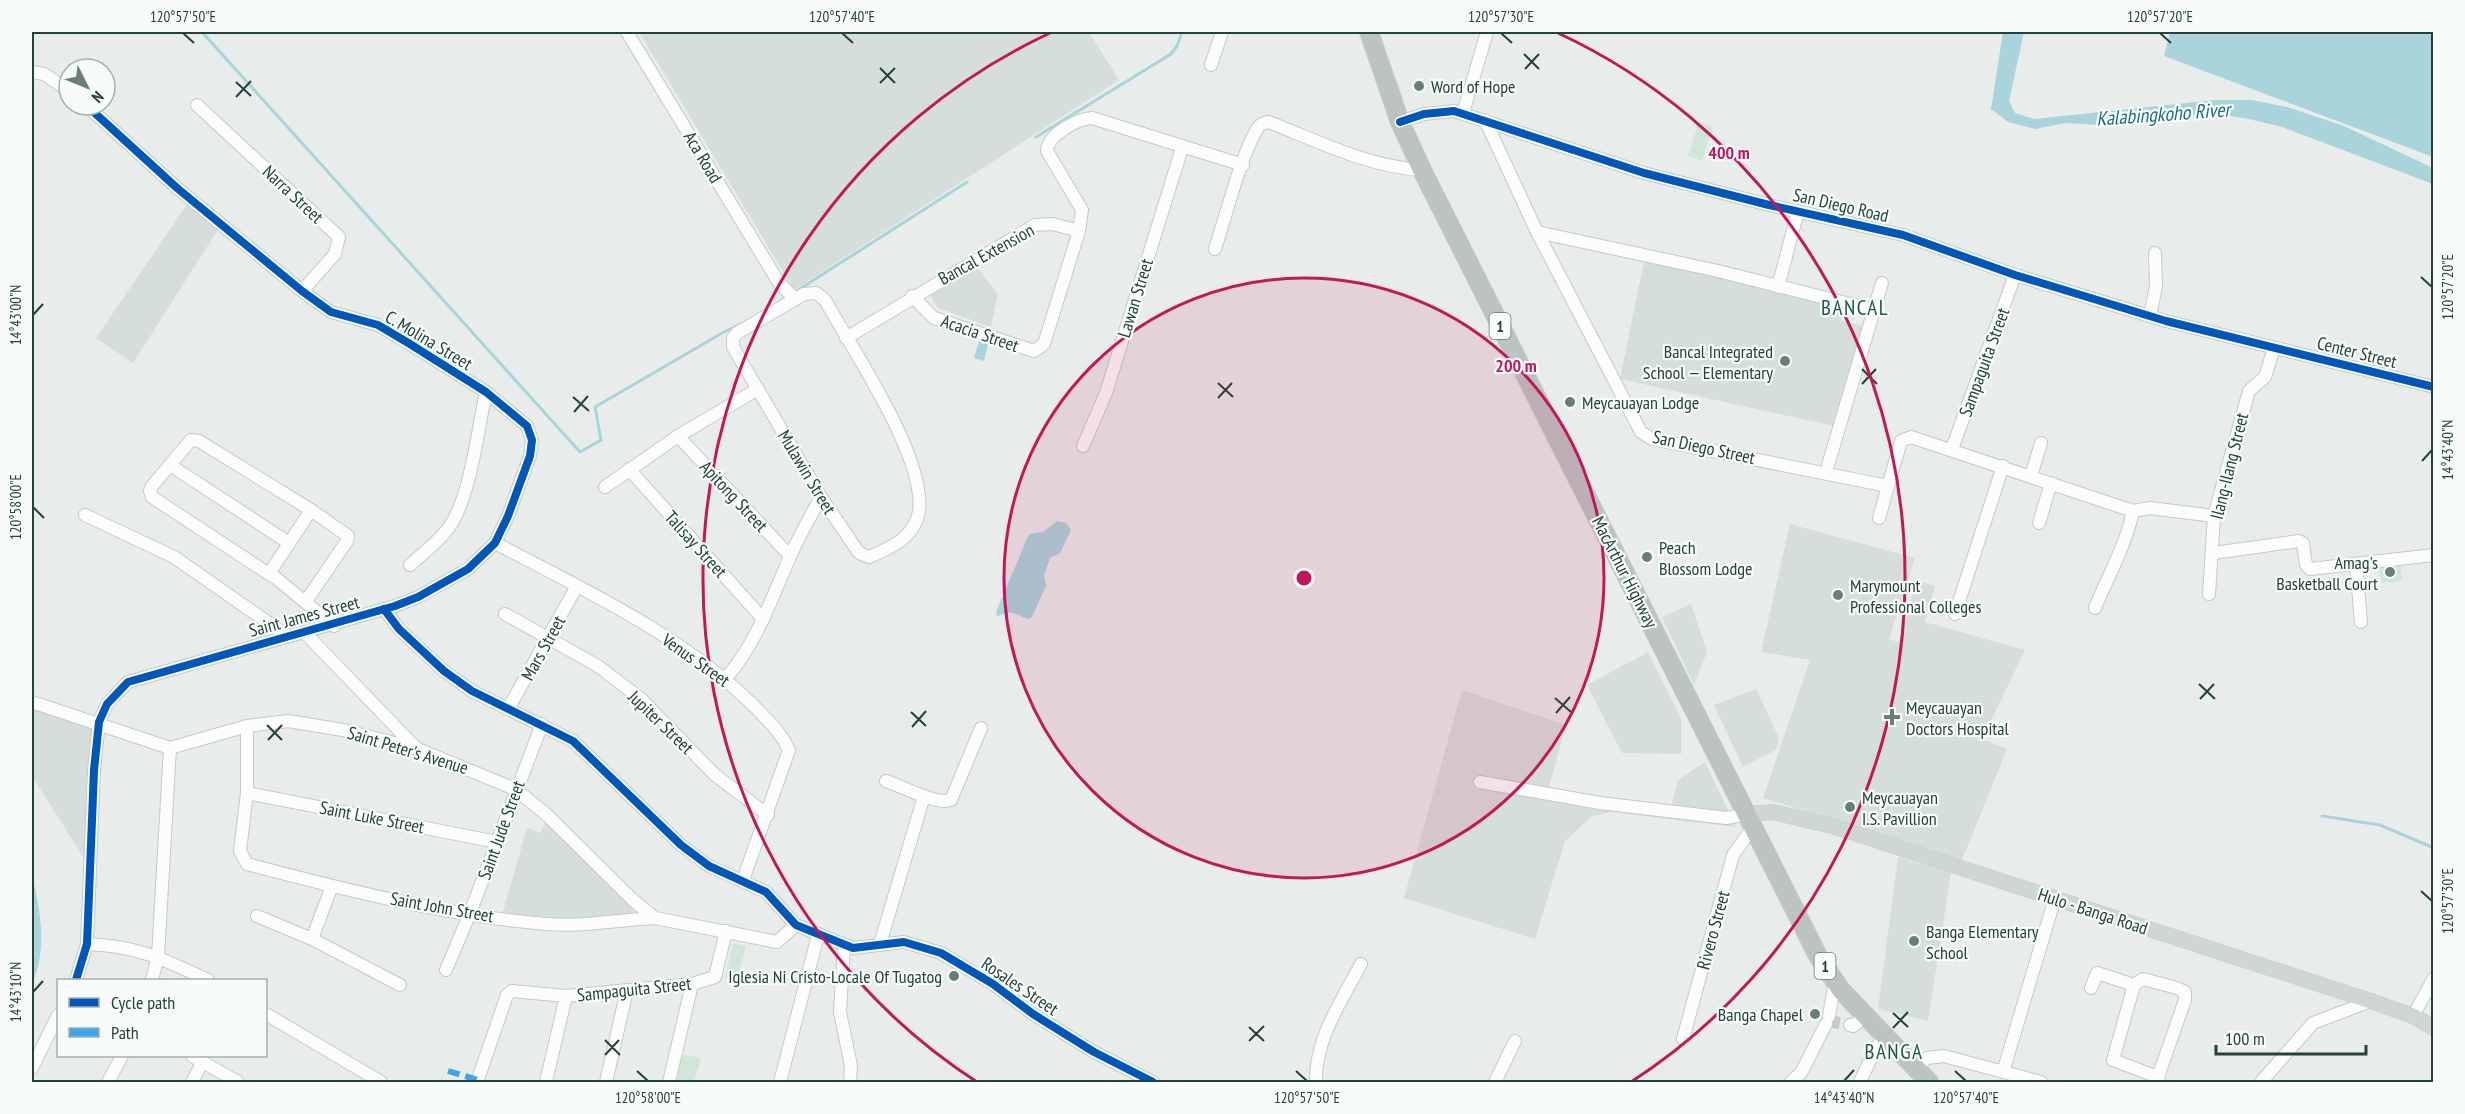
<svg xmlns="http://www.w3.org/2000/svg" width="2465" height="1114" viewBox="0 0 2465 1114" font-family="'PT Sans Narrow',sans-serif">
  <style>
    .built { fill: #d6dedb }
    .green { fill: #d1e6d8 }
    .water { fill: #a9d4db }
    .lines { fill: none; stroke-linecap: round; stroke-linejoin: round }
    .stream { stroke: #a9d4db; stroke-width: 3 }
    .minor-tunnel { stroke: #c1cbc8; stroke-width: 12; stroke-dasharray: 12 6; stroke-linecap: butt }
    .minor-casing { stroke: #c5cac8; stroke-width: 14 }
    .major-casing { stroke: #c3ccc9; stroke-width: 16 }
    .highway-casing { stroke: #c3ccc9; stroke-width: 20 }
    .minor { stroke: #fcfcfc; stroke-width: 12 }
    .major { stroke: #cfd7d5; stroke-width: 15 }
    .highway { stroke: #bcc4c2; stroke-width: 18 }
    .quiet { stroke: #3ea4ec; stroke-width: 6; stroke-dasharray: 12 6; stroke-linecap: butt }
    .cycleway-casing { stroke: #f7fbf9; stroke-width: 11 }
    .cycleway { stroke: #0057b8; stroke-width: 8 }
    .ticks { fill: none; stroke: #24423a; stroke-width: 2 }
    .ring { fill: none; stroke: #c2185b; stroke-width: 3 }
    .poi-dot { fill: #697e78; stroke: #f7fbf9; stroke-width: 2 }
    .labels { text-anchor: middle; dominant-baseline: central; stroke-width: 4.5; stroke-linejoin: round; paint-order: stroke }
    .shield { fill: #f7fbf9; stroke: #637a73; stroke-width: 1.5 }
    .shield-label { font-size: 16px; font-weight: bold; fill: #24423a }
    .poi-label { font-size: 18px; fill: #24423a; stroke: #f7fbf9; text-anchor: start }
    .street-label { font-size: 18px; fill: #24423a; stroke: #f7fbf9 }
    .water-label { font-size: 20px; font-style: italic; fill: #1c6f80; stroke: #f7fbf9 }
    .quarter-label { font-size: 21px; letter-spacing: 1.5px; fill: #1f5548; stroke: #f7fbf9 }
    .centre { fill: #c2185b; stroke: #f7fbf9; stroke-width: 3 }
    .ring-label { font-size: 18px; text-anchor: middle; font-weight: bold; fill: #c2185b; stroke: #f7fbf9; stroke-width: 4.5; stroke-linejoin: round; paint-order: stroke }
    .neatline { fill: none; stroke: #24423a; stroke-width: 2 }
    .ticks-label { font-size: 15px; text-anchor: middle; fill: #24423a }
  </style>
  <rect width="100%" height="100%" fill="#e8edeb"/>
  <g class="built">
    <polygon points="639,32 1089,32 1119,80 794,290"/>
    <polygon points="188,203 219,228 133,363 96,338"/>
    <polygon points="1644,261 1846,304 1841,321 1863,326 1834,426 1620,379"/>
    <polygon points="975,265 998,294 991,327 938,308 928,292"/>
    <polygon points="1790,524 1915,558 1889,639 1898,642 1917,580 1935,586 1925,622 2025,650 1982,739 2007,749 1962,860 1763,798 1810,660 1761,652"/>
    <polygon points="1691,604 1707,652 1694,685 1662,617"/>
    <polygon points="1648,652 1681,718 1681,754 1622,753 1587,685"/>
    <polygon points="1756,689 1779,738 1776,750 1743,767 1714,705"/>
    <polygon points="1462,690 1566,725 1549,787 1674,809 1671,807 1678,780 1705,762 1736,827 1611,812 1591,817 1565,841 1535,939 1404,898"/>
    <polygon points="32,706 97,724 90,776 84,858 32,776"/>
    <polygon points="546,820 636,905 631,918 559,920 503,912 527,828 541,833"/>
    <polygon points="1898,857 1951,873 1928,1021 1878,1009"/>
  </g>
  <g class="green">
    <polygon points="1699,122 1713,127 1702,161 1688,156"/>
    <polygon points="2400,561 2402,581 2381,583 2378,563"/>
    <polygon points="733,943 746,946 737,981 725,978"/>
    <polygon points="678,1054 701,1058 694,1082 669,1082"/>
  </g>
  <g class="water">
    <polygon points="2003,32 2024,32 2009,101 2015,113 2034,119 2215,100 2252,100 2287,107 2344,126 2433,168 2433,184 2282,127 2249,119 2212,113 2099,125 2066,123 2035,129 2008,122 1991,109"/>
    <polygon points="2170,32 2433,32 2433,157 2164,56"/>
    <polygon points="979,341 988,344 984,361 974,358"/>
    <polygon points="1057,521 1066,523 1071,530 1060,553 1050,558 1044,575 1046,586 1032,617 1028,619 1011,612 997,616 996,612 1029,534 1043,532"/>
    <path d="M32,875C40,911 48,948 32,984Z"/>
  </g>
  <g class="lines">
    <g class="stream">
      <polyline points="202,32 580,452 601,440 595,407 724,332 755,317"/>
      <polyline points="1036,137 1171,54 1177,46 1182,32"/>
      <polyline points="795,292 967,182"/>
      <polyline points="2322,816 2380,825 2434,848"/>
    </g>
    <polyline class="minor-tunnel" points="1828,1021 1850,1025"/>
    <g class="minor-casing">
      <g id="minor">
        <polyline points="627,32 779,283 795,299"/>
        <polyline points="1211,65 1222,32"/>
        <polyline points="32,72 44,74 69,91"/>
        <polyline points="197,105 339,237 335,254 302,291"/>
        <polyline points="1463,113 1487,32"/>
        <polyline points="1485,120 1537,232 1641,432 1652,439 1888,486"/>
        <polyline points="1400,122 1424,114 1454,111 1644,173 1769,205 1903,235 2015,275 2166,321 2434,387"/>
        <polyline points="1537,232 1718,271 1874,310"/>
        <path d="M1215,249C1226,216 1240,158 1257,129C1260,124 1263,123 1269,122C1317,141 1369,167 1422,170"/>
        <polyline points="1778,287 1798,211"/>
        <path d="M816,293L825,300C850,346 935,469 917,519C908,542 889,548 869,557L859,553L821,497L733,347V338L737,333L804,294Z"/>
        <path d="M912,296L934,318L1034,351L1044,344L1079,231L1082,210L1047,151C1047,135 1077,119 1092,118L1243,165"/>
        <polyline points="2150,316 2156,286 2155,253"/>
        <polyline points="846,338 1035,225 1053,224 1079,231"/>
        <polyline points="678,436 790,556"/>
        <polyline points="1083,446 1106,393 1182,148"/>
        <polyline points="1952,449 2015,275"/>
        <polyline points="170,465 289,543"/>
        <polyline points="629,469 763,619"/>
        <polyline points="1826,472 1882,283"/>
        <polyline points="2031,476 2041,443"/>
        <polyline points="605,487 678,436 758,389"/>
        <polyline points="85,515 174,557 286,635"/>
        <polyline points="1879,518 1901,441 1911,437 2133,511 2150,508 2214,516"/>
        <polyline points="2039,523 2051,483"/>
        <path d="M495,543C583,589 685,637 755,707C768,721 781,732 789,750L743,880"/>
        <polyline points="2214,553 2299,541 2303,543 2306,565 2310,569 2434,555"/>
        <polyline points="2356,564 2361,622"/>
        <path d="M410,565C422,554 437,543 447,530C470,502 478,428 486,392"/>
        <polyline points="269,574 311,510 199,441 191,440 152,486 150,491 152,497 269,574 276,578 334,626"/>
        <polyline points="2209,594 2214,516 2249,391 2265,377 2274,348"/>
        <polyline points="306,601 347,541 348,536 311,510"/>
        <path d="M2095,608C2108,576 2126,545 2133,511"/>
        <polyline points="384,609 399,629 444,671 472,691 573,741 681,845 709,866 766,892 796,925 853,948 904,942 941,953 993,984 1033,1014 1094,1052 1153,1082"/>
        <polyline points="505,614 598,666 641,699 715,775 768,815"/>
        <polyline points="1955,614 2003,466"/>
        <polyline points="305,633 417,749"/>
        <path d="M726,678C756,644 771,600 789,559C798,538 810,517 821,497"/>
        <polyline points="32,702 170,748"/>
        <polyline points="508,709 577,586"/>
        <path d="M247,726V793L240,851L247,864C341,889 449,916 546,924C582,927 619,920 655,918"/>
        <polyline points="170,748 247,726 288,721 343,730 418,749 515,789 547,815 634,901 655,918 777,942 796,925"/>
        <path d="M886,781C902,786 935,805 951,800L981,728"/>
        <polyline points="1480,782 1600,803 1726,818 1748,814"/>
        <polyline points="247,793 497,842"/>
        <polyline points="257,916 312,939 400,985"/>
        <polyline points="312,939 332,886"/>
        <path d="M87,944C138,946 163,959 208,980"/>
        <polyline points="880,944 924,796"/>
        <polyline points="844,945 840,1012 851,1066 850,1082"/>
        <polyline points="446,970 470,913 542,724"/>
        <polyline points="76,980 87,944 94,770 99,722 107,704 128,682 395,606 418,597 468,569 495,543 508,516 530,456 532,440 527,426 486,392 410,344 378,325 331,312 302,291 177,188 86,105"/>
        <polyline points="152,980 158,956 170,748"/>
        <polyline points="2134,985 2113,1060 2158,1077"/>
        <polyline points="2091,988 2097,973 2134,985 2143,979 2177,988 2185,992 2185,1000 2158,1077 2159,1082"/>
        <polyline points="266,1014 381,1082"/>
        <polyline points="1829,1016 1835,981"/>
        <polyline points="2413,1016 2434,978"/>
        <polyline points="1850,1025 1853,1026 1864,1017"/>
        <polyline points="1683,1039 1733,855 1753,827"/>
        <polyline points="192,1056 238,1082"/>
        <polyline points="32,1068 58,1015"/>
        <polyline points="1915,1069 1927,1058 1944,1056 2041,1082"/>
        <polyline points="2003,1072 2055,898"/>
        <polyline points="108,1082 122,1056"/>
        <polyline points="192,1082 203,1061"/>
        <polyline points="477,1082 507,995 512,991 566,996 692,984 715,977 726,931"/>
        <polyline points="546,1082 566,996"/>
        <polyline points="606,1082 627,990"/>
        <polyline points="669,1082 692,984"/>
        <polyline points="780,1082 818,935"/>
        <path d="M1316,1082C1315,1039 1341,1002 1361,964"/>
        <polyline points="1495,1082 1515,1041"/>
        <polyline points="1791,1082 1801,1073 1826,1024"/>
        <polyline points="1860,1082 1875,1049 1884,1038"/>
        <polyline points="2261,1082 2313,1023 2371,1001"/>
      </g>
    </g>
    <g class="major-casing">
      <polyline id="major" points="1748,814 1773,812 1832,826 2371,1001 2413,1016 2434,1028"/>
    </g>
    <g class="highway-casing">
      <polyline id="highway" points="1369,32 1400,122 1422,170 1818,956 1841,990 1929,1082"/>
    </g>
    <use href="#minor" class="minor"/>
    <use href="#major" class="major"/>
    <use href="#highway" class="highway"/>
    <polyline class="quiet" points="448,1071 478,1080"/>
    <g class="cycleway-casing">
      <g id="cycleway">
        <polyline points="1400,122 1424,114 1454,111 1644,173 1769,205 1903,235 2015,275 2166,321 2434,387"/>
        <polyline points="384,609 399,629 444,671 472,691 573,741 681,845 709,866 766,892 796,925 853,948 904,942 941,953 993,984 1033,1014 1094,1052 1153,1082"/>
        <polyline points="76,980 87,944 94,770 99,722 107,704 128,682 395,606 418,597 468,569 495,543 508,516 530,456 532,440 527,426 486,392 410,344 378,325 331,312 302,291 177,188 86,105"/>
      </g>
    </g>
    <use href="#cycleway" class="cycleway"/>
  </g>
  <path class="ticks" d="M183,33L194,43M842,33L853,43M1501,33L1512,43M2160,33L2171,43M1524,54L1539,69M880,68L895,83M1525,69L1539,54M236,82L251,96M880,83L895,68M236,97L251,81M2421,277L2432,287M33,315L43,304M1862,369L1877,384M1218,383L1233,397M1862,384L1876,369M573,397L589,411M1218,398L1232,383M574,412L588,396M2422,461L2432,450M33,507L44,518M2199,684L2215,699M1555,698L1571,712M2200,699L2214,684M911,712L926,726M1556,713L1570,697M267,725L282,740M912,727L926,711M268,740L282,725M2421,891L2432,901M33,992L43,981M1893,1013L1908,1027M1249,1027L1264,1041M1893,1028L1908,1012M605,1040L620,1055M1249,1041L1264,1026M605,1055L619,1040M637,1071L648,1081M1296,1071L1307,1081M1955,1071L1966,1081M1844,1081L1854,1070"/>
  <circle cx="1304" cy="578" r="300" fill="#c2185b" fill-opacity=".12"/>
  <g class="ring">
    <circle cx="1304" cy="578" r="300"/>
    <path d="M977 1082A601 601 0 0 1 1050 33M1558 33A601 601 0 0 1 1631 1082"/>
  </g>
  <g class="poi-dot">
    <circle cx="1419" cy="86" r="6"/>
    <circle cx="1785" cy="361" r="6"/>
    <circle cx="1570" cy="402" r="6"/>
    <circle cx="1647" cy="557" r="6"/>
    <circle cx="2390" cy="572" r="6"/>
    <circle cx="1838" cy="595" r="6"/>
    <path d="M1889 708h6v6h6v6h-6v6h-6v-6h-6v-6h6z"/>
    <circle cx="1850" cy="807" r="6"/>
    <circle cx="1914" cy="941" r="6"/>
    <circle cx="954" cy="976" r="6"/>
    <circle cx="1815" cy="1014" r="6"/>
  </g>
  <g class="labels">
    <g class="shield">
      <rect x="1489.5" y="313" width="21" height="26" rx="4.5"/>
      <rect x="1814.5" y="953" width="21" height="26" rx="4.5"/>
    </g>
    <g class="shield-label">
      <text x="1500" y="326">1</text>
      <text x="1825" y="966">1</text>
    </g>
    <g class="poi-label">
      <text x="1431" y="86">Word of Hope</text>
      <text x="1773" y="351" text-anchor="end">Bancal Integrated<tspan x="1773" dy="21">School — Elementary</tspan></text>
      <text x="1582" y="402">Meycauayan Lodge</text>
      <text x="1659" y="547">Peach<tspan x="1659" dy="21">Blossom Lodge</tspan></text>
      <text x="2378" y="562" text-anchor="end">Amag's<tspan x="2378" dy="21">Basketball Court</tspan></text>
      <text x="1850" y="585">Marymount<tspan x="1850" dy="21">Professional Colleges</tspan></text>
      <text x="1906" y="707">Meycauayan<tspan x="1906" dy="21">Doctors Hospital</tspan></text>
      <text x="1862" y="797">Meycauayan<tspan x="1862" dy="21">I.S. Pavillion</tspan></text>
      <text x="1926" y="931">Banga Elementary<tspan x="1926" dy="21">School</tspan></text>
      <text x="942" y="976" text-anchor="end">Iglesia Ni Cristo-Locale Of Tugatog</text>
      <text x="1803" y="1014" text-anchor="end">Banga Chapel</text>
    </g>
    <g class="street-label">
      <text transform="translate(703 157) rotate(59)">Aca Road</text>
      <text transform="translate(293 194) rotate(43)">Narra Street</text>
      <text transform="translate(1841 205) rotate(13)">San Diego Road</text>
      <text transform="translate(986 254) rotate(-29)">Bancal Extension</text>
      <text transform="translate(1135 298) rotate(-73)">Lawan Street</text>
      <text transform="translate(980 333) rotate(19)">Acacia Street</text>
      <text transform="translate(429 340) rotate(31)">C. Molina Street</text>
      <text transform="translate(2357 352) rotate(14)">Center Street</text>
      <text transform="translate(1984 362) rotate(-70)">Sampaguita Street</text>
      <text transform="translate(1704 447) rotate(12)">San Diego Street</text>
      <text transform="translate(2229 466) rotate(-76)">Ilang-Ilang Street</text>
      <text transform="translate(807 472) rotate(59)">Mulawin Street</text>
      <text transform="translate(734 496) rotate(47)">Apitong Street</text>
      <text transform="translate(696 544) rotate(48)">Talisay Street</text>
      <text transform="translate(1625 572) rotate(63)">MacArthur Highway</text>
      <text transform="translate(304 616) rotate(-15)">Saint James Street</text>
      <text transform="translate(543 648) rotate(-61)">Mars Street</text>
      <text transform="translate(696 660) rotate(35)">Venus Street</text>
      <text transform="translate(661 722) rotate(44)">Jupiter Street</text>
      <text transform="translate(408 750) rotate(17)">Saint Peter's Avenue</text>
      <text transform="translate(372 817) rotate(11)">Saint Luke Street</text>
      <text transform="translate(501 830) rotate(-70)">Saint Jude Street</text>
      <text transform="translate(442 907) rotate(10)">Saint John Street</text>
      <text transform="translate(2093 911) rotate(18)">Hulo - Banga Road</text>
      <text transform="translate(1713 930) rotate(-75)">Rivero Street</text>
      <text transform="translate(1020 986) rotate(34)">Rosales Street</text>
      <text transform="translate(634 989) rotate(-6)">Sampaguita Street</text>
    </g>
    <g class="water-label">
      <text transform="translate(2163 114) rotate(-4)">Kalabingkoho River</text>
    </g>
    <g class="quarter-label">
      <text x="1855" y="307">BANCAL</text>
      <text x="1894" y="1051">BANGA</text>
    </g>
  </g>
  <circle cx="1304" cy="578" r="9" class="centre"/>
  <g class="ring-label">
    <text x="1729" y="159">400 m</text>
    <text x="1516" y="372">200 m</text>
  </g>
  <rect width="2465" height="1114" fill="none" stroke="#f7fbf9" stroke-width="66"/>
  <rect x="57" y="979" width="210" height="78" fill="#f7fbf9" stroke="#a3b1ad" stroke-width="1.5"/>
  <rect x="69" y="998" width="30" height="9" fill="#0057b8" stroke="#a3b1ad" stroke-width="1.5"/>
  <text x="111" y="1009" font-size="18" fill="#24423a">Cycle path</text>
  <rect x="69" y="1028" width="30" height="9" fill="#3ea4ec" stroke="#a3b1ad" stroke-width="1.5"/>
  <text x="111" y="1039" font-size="18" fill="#24423a">Path</text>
  <g transform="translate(87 87) rotate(133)"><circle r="28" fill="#f7fbf9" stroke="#a3b1ad" stroke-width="1.5"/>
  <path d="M0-4.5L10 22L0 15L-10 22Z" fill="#697e78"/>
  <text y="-9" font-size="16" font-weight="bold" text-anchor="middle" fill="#24423a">N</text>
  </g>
  <path d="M2216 1045v9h150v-9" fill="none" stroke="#24423a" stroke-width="3"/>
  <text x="2225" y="1045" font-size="18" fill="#24423a" stroke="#f7fbf9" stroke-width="4.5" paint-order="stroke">100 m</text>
  <rect x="33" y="33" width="2399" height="1048" class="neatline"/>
  <g class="ticks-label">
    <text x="183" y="22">120°57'50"E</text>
    <text x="842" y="22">120°57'40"E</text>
    <text x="1501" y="22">120°57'30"E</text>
    <text x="2160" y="22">120°57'20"E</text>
    <text transform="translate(2448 287) rotate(-90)" y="5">120°57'20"E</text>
    <text transform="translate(16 315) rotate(-90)" y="5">14°43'00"N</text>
    <text transform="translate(2448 450) rotate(-90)" y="5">14°43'40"N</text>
    <text transform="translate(16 507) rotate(-90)" y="5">120°58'00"E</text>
    <text transform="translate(2448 901) rotate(-90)" y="5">120°57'30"E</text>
    <text transform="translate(16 992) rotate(-90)" y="5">14°43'10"N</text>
    <text x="648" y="1103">120°58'00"E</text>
    <text x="1307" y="1103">120°57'50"E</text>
    <text x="1844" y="1103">14°43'40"N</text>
    <text x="1966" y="1103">120°57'40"E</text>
  </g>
</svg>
